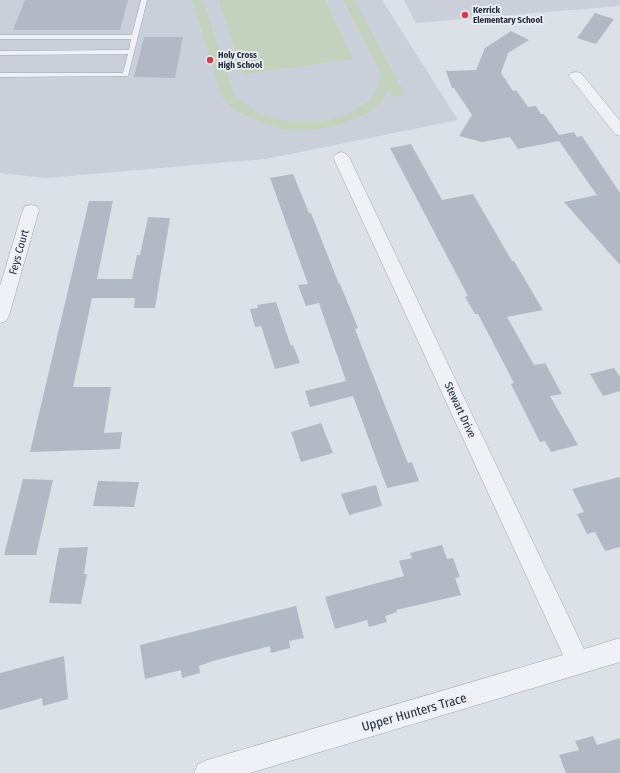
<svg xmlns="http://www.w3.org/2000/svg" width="620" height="773" viewBox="0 0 620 773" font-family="'Fira Sans Condensed',sans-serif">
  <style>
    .built { fill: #cacfda }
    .green { fill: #c2d2bd }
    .building { fill: #b3b9c4 }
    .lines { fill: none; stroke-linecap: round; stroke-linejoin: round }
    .service-casing { stroke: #a1a7b1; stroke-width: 1 }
    .minor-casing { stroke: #a1a7b1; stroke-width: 1 }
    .service { fill: #eff1f6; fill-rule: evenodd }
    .minor { fill: #eff1f6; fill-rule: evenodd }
    .poi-dot { fill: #d6384c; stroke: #eceff5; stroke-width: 1.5 }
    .labels { text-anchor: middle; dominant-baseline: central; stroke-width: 3.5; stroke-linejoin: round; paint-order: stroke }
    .far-poi-label { font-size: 9px; font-weight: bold; fill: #252e3f; stroke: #eceff5; text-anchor: start }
    .street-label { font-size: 11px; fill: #252e3f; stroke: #eceff5 }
    .near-street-label { font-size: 13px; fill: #252e3f; stroke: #eceff5 }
  </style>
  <rect width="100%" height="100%" fill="#dce0e7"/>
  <g class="built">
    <polygon points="0,0 382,0 458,120 266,159 46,178 0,173"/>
    <polygon points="404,0 620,0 620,6 416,23"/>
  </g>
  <g class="green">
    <path d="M192,0H203L234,95L255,111L273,118L294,122H324L348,114L369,101L377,89L381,73L343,0H354L405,94L392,97L389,89C373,125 313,134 279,128C268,125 257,121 247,116C238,112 227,105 222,96C217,87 216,76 213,67C206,44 199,22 192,0Z"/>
    <polygon points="219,0 325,0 353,59 243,74"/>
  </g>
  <g class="building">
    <polygon points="25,0 128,0 120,30 13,30"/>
    <polygon points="595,13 614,19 596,44 577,38"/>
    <polygon points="511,31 529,40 508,53 501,73 513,91 516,90 528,107 536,106 541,114 544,114 559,135 574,132 577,137 582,136 620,193 620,265 564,202 597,195 559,141 518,149 510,137 482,142 459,136 472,115 454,88 452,88 446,71 476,70 485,48"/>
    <polygon points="144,37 183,37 175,78 134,77"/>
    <polygon points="411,144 442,200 473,194 512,261 514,261 543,310 507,317 534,365 545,363 562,394 550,396 578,445 551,452 545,441 540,442 511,384 514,383 478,314 475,314 465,297 468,296 390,148"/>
    <polygon points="293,174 309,213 311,213 339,284 340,284 358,328 355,329 363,350 382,398 408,463 412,462 419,481 387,488 353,396 310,407 305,391 346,381 319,303 306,306 298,285 308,284 270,178"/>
    <polygon points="89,201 113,201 97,279 132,279 137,255 140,255 148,217 170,218 155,308 134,308 135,298 92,298 73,387 111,387 104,433 122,432 120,449 30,452"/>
    <polygon points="276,302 291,346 293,345 300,363 275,369 261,326 255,327 250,309 258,308 257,305"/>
    <polygon points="614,368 620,377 620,391 603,396 590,374"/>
    <polygon points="321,423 333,453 301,462 291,432"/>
    <polygon points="620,477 620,547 605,551 595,532 587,534 577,514 584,512 572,489"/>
    <polygon points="23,479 53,480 36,555 4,555"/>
    <polygon points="98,481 139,482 134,507 93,506"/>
    <polygon points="376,485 382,506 349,515 341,494"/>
    <polygon points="442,545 447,559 453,558 460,577 455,578 461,595 396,610 397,612 385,616 387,622 369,627 367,620 335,629 325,597 404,576 399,561 412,558 410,553"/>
    <polygon points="88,547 84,574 87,574 81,604 49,603 59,548"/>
    <polygon points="296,606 304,638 289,641 290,648 271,653 270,646 213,661 199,666 200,673 182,678 181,670 145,679 140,645"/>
    <polygon points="64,656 68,699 43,706 42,698 0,710 0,673"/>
    <polygon points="593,736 597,745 620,738 620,773 566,773 559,755 579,750 575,741"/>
  </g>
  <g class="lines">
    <g class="service-casing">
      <polygon id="service" points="141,0 147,0 128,76 0,77 0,73 123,73 128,54 0,55 0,51 129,50 131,39 0,39 0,35 132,35"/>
    </g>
    <g class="minor-casing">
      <g id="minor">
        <polygon points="576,72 581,73 620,121 620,136 615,134 569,76 571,73"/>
        <polygon points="341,152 346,154 349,157 584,649 620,638 620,662 250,773 194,773 198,764 207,760 563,655 333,157 336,154"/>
        <polygon points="31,205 37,206 39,210 9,316 6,321 0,323 0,286 23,210 25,206"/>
      </g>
    </g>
    <use href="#service" class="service"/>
    <use href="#minor" class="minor"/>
  </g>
  <g class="poi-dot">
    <circle cx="465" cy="15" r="4"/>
    <circle cx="210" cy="60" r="4"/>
  </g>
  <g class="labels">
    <g class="far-poi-label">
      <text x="473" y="10">Kerrick<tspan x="473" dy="10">Elementary School</tspan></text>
      <text x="218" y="55">Holy Cross<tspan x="218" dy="10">High School</tspan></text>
    </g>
    <g class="street-label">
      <text transform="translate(19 252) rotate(-74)">Feys Court</text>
      <text transform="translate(460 410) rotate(65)">Stewart Drive</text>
    </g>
    <g class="near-street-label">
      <text transform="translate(414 712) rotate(-16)">Upper Hunters Trace</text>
    </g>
  </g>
</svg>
